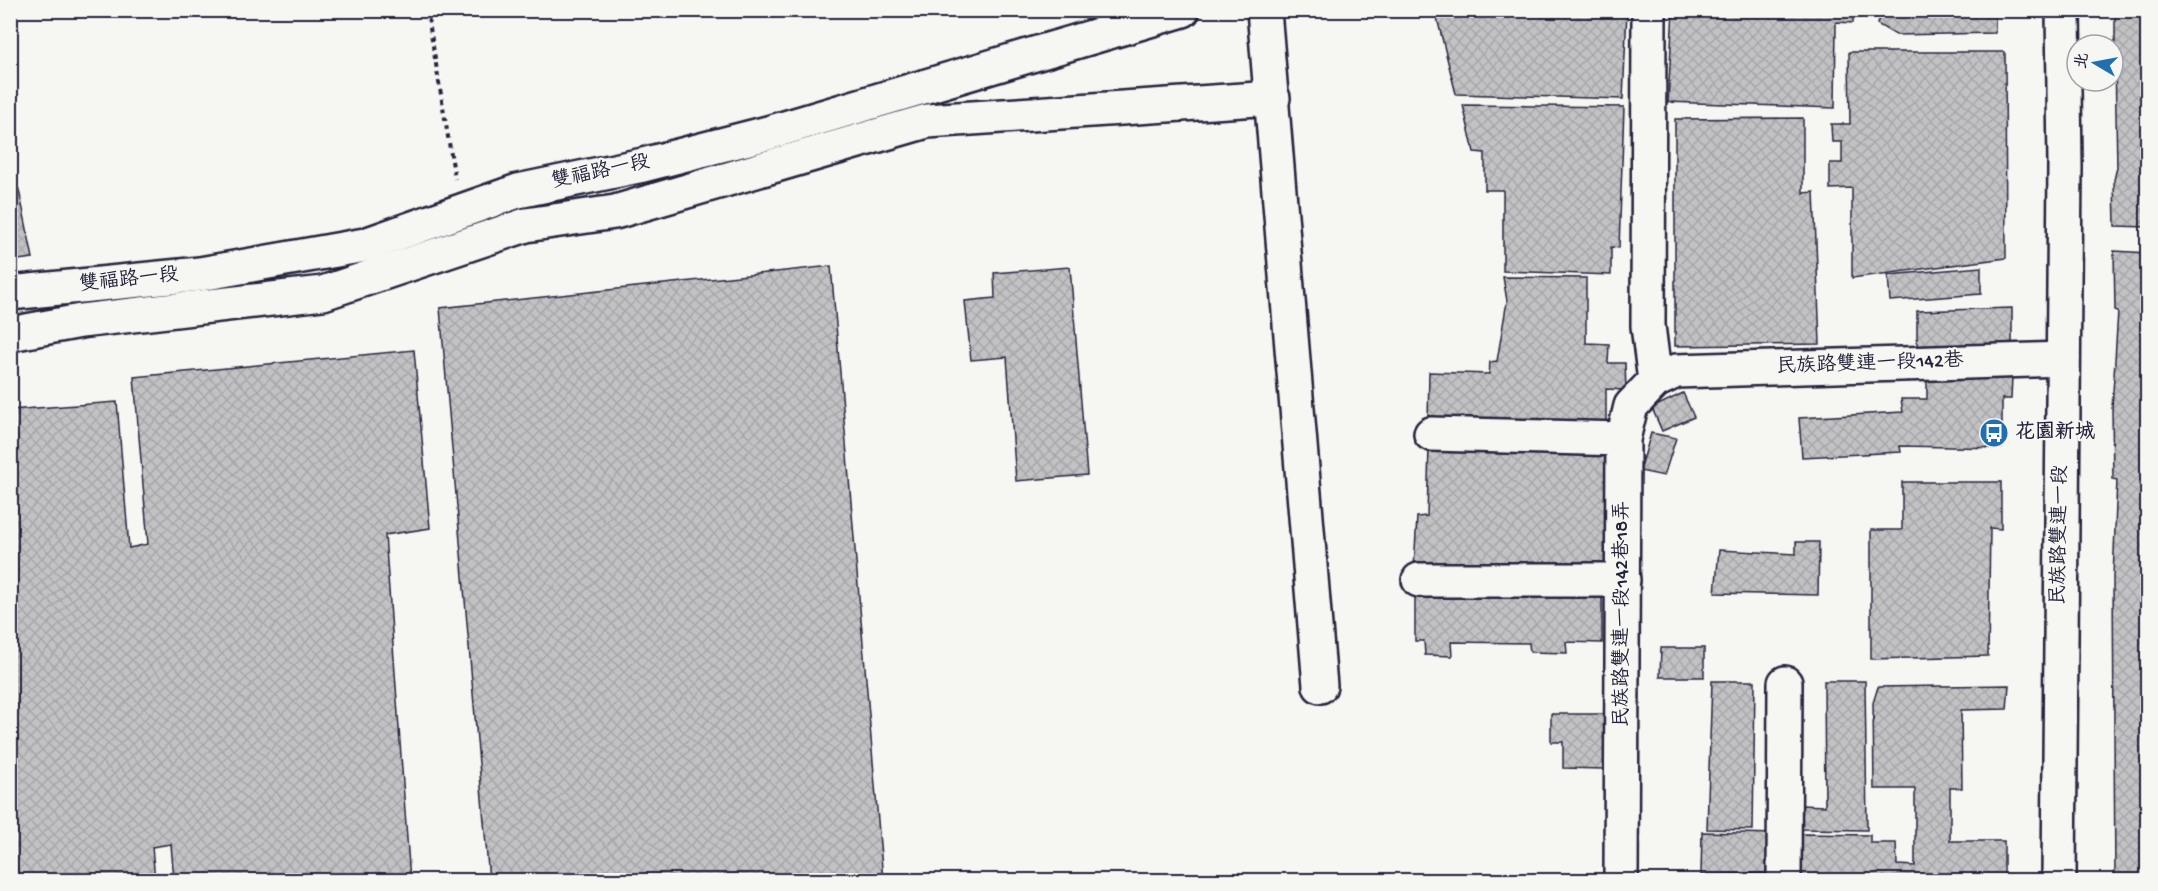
<svg xmlns="http://www.w3.org/2000/svg" width="2158" height="891" viewBox="0 0 2158 891" font-family="'Gochi Hand','LXGW WenKai TC',sans-serif">
  <style>
    .building { fill: url(#building-cross-hatch); stroke: #22223b; stroke-width: 1.5 }
    .lines { fill: none; stroke-linecap: round; stroke-linejoin: round }
    .minor-casing { stroke: #22223b; stroke-width: 38 }
    .major-casing { stroke: #22223b; stroke-width: 38 }
    .path { stroke: #22223b; stroke-width: 4; stroke-dasharray: 4.5 4.5; stroke-linecap: butt }
    .minor { stroke: #f6f6f2; stroke-width: 33 }
    .major { stroke: #f6f6f2; stroke-width: 33 }
    .labels { text-anchor: middle; dominant-baseline: central; stroke-width: 4.5; stroke-linejoin: round; paint-order: stroke }
    .street-label { font-size: 20px; fill: #22223b; stroke: #f6f6f2 }
    .poi-label { font-size: 20px; font-weight: bold; fill: #22223b; stroke: #f6f6f2; text-anchor: start }
  </style>
  <defs>
    <pattern id="building-cross-hatch" width="8" height="8" patternUnits="userSpaceOnUse" patternTransform="scale(1.5)"><rect width="8" height="8" fill="#c2c2c4"/><path d="M0 0l8 8M0 8l8-8" fill="none" stroke="#a6a6a9"/></pattern>
  </defs>
  <rect width="100%" height="100%" fill="#f6f6f2"/>
  <filter id="ink" filterUnits="userSpaceOnUse"><feTurbulence type="fractalNoise" baseFrequency=".0167" numOctaves="2"/><feDisplacementMap in="SourceGraphic" scale="12" xChannelSelector="R" yChannelSelector="G"/><feConvolveMatrix kernelMatrix="1 2 1 2 8 2 1 2 1" color-interpolation-filters="sRGB"/></filter>
  <g filter="url(#ink)">
    <g class="building">
      <polygon points="1435,10 1627,10 1623,99 1456,94"/>
      <polygon points="1673,10 1853,10 1853,23 1836,22 1835,108 1668,102"/>
      <polygon points="1863,10 1995,10 1995,33 1896,35 1877,24 1881,12"/>
      <polygon points="2115,10 2148,10 2148,227 2115,226 2114,180 2117,167 2115,60 2113,45 2110,45 2115,42"/>
      <polygon points="1849,52 2005,52 2006,258 1852,278 1852,188 1830,189 1830,163 1842,163 1842,142 1832,142 1831,124 1850,124"/>
      <polygon points="1463,105 1624,107 1619,248 1611,247 1611,275 1503,271 1503,190 1485,190 1485,153 1474,152"/>
      <polygon points="1803,118 1803,193 1814,192 1820,344 1675,346 1675,119"/>
      <polygon points="10,171 19,190 33,258 10,261"/>
      <polygon points="2114,251 2148,253 2148,880 2115,880 2113,577 2117,480 2113,479 2112,409 2118,311 2115,310"/>
      <polygon points="831,266 883,880 489,880 440,308"/>
      <polygon points="1070,267 1087,475 1016,481 1007,357 971,360 965,301 995,298 994,273"/>
      <polygon points="1981,267 1981,294 1890,301 1888,275"/>
      <polygon points="1503,277 1586,278 1586,343 1609,344 1608,363 1625,363 1626,390 1606,389 1606,421 1428,423 1429,372 1489,374 1490,362 1497,361 1507,301"/>
      <polygon points="2012,308 2012,343 1917,346 1917,311"/>
      <polygon points="414,350 430,528 385,535 410,880 174,880 171,844 152,847 155,880 10,880 10,410 117,402 129,548 148,544 134,377"/>
      <polygon points="2012,376 2011,399 2002,399 2002,448 1900,446 1901,452 1802,457 1799,418 1903,412 1901,399 1927,399 1927,378"/>
      <polygon points="1683,393 1694,417 1662,431 1652,408"/>
      <polygon points="1651,433 1676,438 1664,476 1640,471"/>
      <polygon points="1429,447 1607,450 1607,567 1414,567 1417,517 1427,516"/>
      <polygon points="1902,482 2001,482 2001,529 1990,528 1988,656 1871,659 1871,530 1902,530"/>
      <polygon points="1796,542 1819,542 1818,595 1715,593 1719,550 1796,554"/>
      <polygon points="1415,594 1602,596 1602,643 1566,642 1567,653 1530,652 1529,643 1451,642 1452,656 1425,655 1424,641 1415,641"/>
      <polygon points="1661,648 1704,648 1704,677 1660,677"/>
      <polygon points="1712,681 1755,681 1753,830 1707,829"/>
      <polygon points="1824,681 1865,681 1867,830 1801,829 1801,805 1825,806"/>
      <polygon points="2009,685 2007,709 1961,710 1962,788 1950,788 1950,841 2004,841 2004,880 1869,880 1869,877 1800,876 1801,834 1870,835 1870,843 1896,843 1897,865 1915,866 1915,789 1874,789 1873,703 1878,687"/>
      <polygon points="1551,714 1604,714 1604,769 1563,768 1563,742 1551,742"/>
      <polygon points="1702,832 1774,834 1772,873 1701,875"/>
    </g>
    <g class="lines">
      <g class="minor-casing">
        <g id="minor">
          <polyline points="1264,10 1320,686"/>
          <polyline points="1649,10 1648,326 1655,381"/>
          <polyline points="10,293 200,274 365,245 518,191 643,165 768,133 1183,10"/>
          <polyline points="10,334 81,321 323,293 526,225 615,212 927,121 1273,98"/>
          <polyline points="1431,434 1623,439"/>
          <polyline points="1419,580 1623,580"/>
          <polyline points="1621,880 1623,439 1631,406 1655,381 1676,371 2063,359"/>
          <polyline points="1784,880 1785,683"/>
        </g>
      </g>
      <g class="major-casing">
        <polyline id="major" points="2059,880 2065,165 2063,10"/>
      </g>
      <polyline class="path" points="427,10 455,179"/>
      <use href="#minor" class="minor"/>
      <use href="#major" class="major"/>
    </g>
  </g>
  <defs>
    <g id="bus-disc" transform="scale(1.5)"><circle r="9.5" fill="#1f6fb2" stroke="#f6f6f2"/><path d="M-5-6H5V4H4V6H2V4H-2V6H-4V4H-5ZM-3.5-4V0h7V-4ZM-3.5 1.2v1.5H-2V1.2ZM2 1.2v1.5H3.5V1.2Z" fill="#fff"/></g>
  </defs>
  <g fill-rule="evenodd">
    <use href="#bus-disc" x="1994" y="433"/>
  </g>
  <g class="labels">
    <g class="street-label">
      <text transform="translate(601 173) rotate(-12)">雙福路一段</text>
      <text transform="translate(129 281) rotate(-6)">雙福路一段</text>
      <text transform="translate(1870 365) rotate(-2)">民族路雙連一段142巷</text>
      <text transform="translate(2061 535) rotate(-89)">民族路雙連一段</text>
      <text transform="translate(1623 614) rotate(-90)">民族路雙連一段142巷18弄</text>
    </g>
    <g class="poi-label">
      <text x="2015" y="433">花園新城</text>
    </g>
  </g>
  <rect width="2158" height="891" fill="none" stroke="#f6f6f2" stroke-width="36"/>
  <rect x="18" y="18" width="2122" height="855" fill="none" stroke="#22223b" stroke-width="2" filter="url(#ink)"/>
  <g transform="translate(2095 63) rotate(280)"><circle r="28" fill="#f6f6f2" stroke="#a1a1a9" stroke-width="1.5"/>
  <path d="M0-4.5L10 22L0 15L-10 22Z" fill="#1f6fb2"/>
  <text y="-9" font-size="16" font-weight="bold" text-anchor="middle" fill="#22223b">北</text>
  </g>
</svg>
